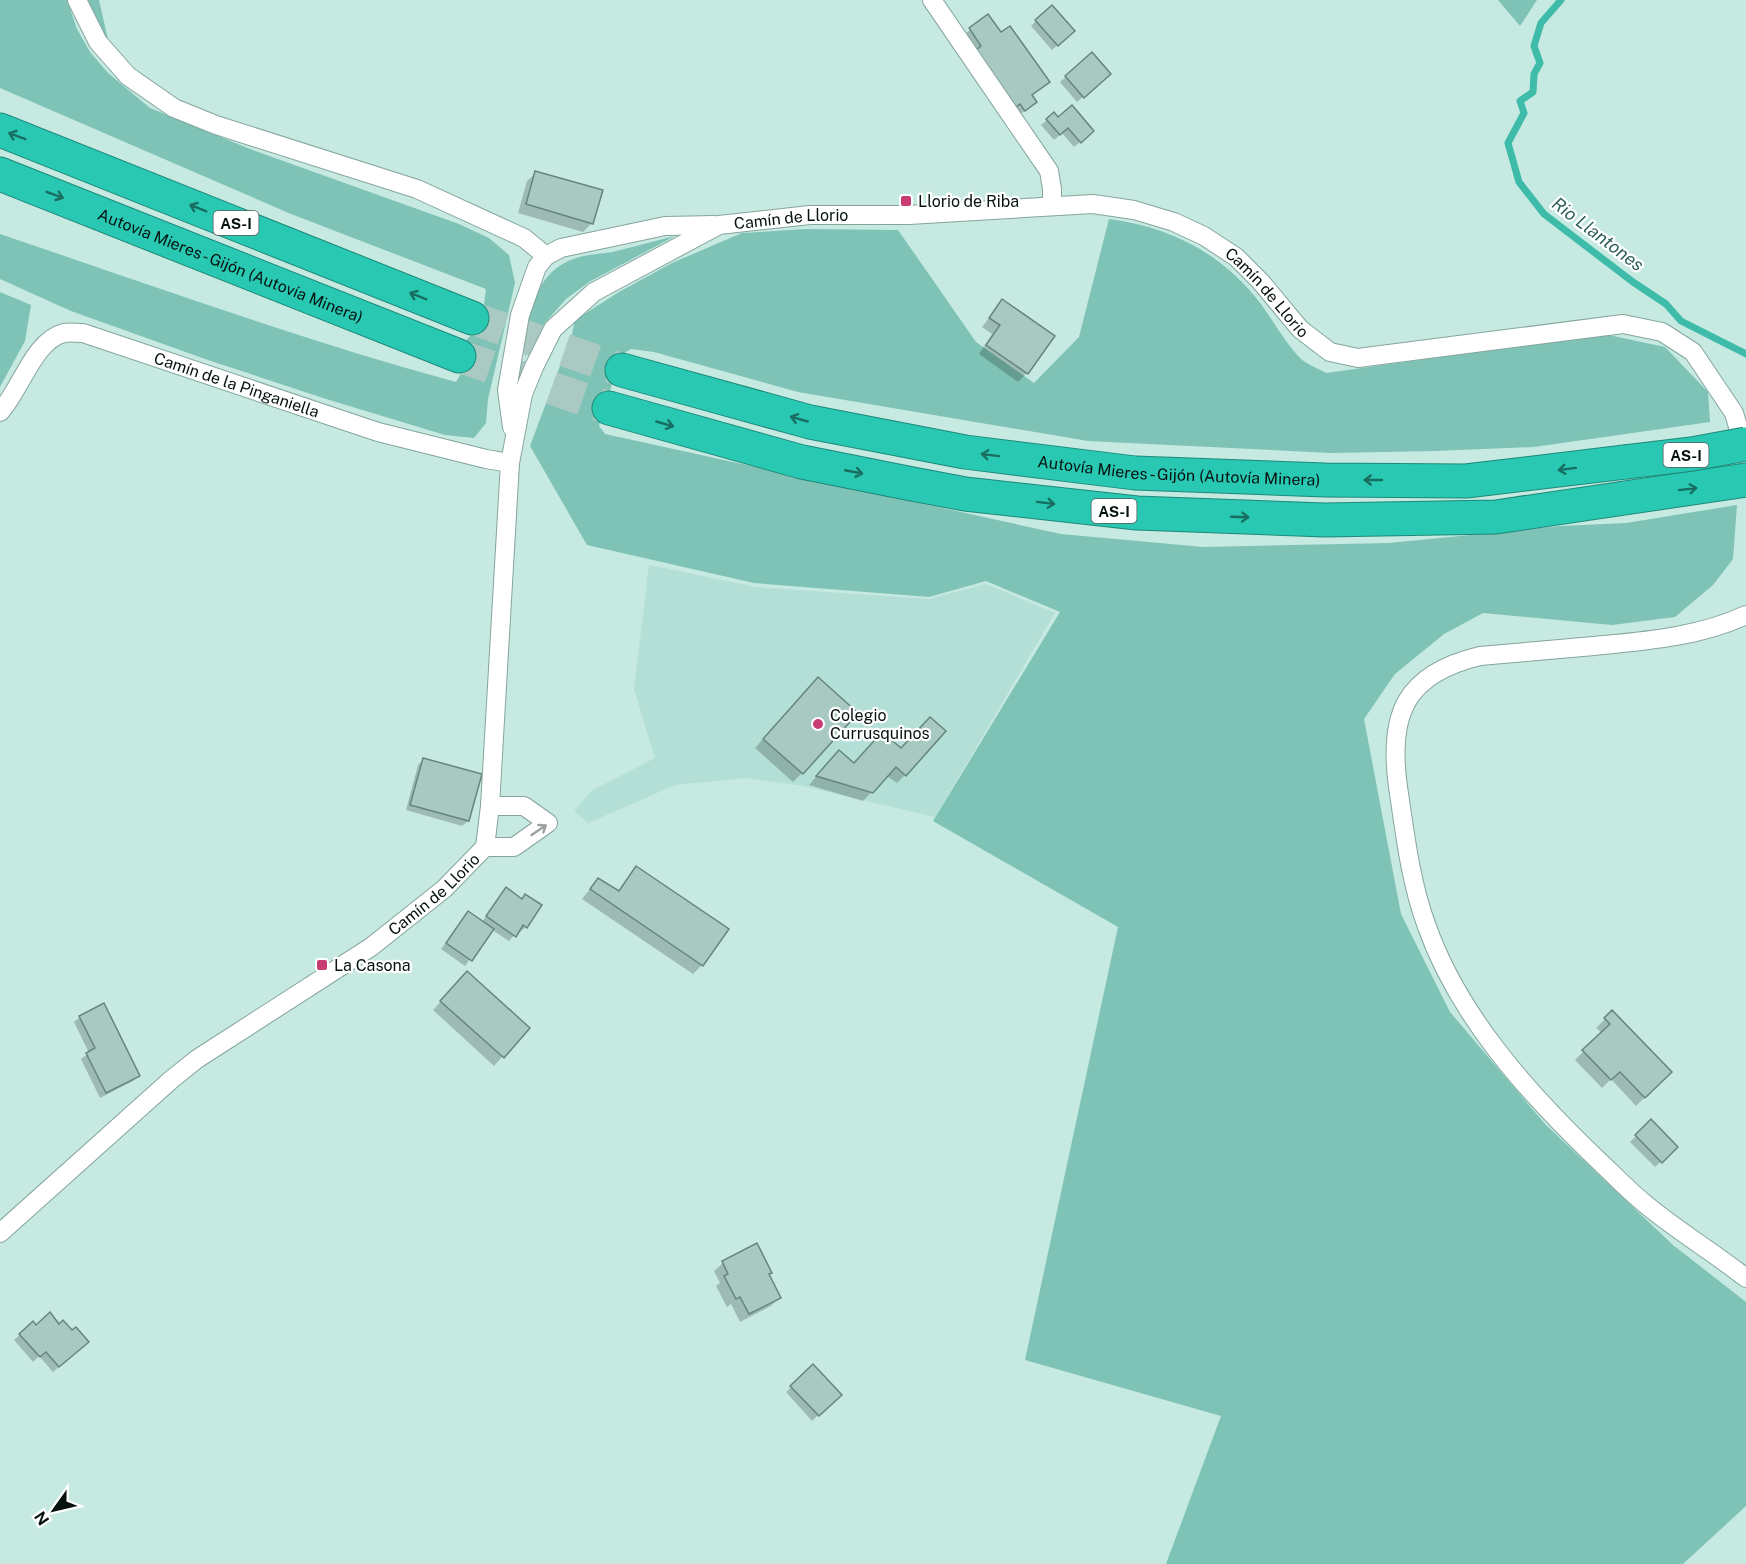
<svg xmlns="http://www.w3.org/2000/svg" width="1746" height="1564" viewBox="0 0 1746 1564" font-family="'Public Sans',sans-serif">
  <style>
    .built { fill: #b3dfd6 }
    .green { fill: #7ec3b5 }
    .shadow { fill: #0003 }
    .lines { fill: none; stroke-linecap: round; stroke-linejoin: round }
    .stream { stroke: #3ebca9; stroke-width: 7 }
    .building { fill: #a7c9c2; stroke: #65857f; stroke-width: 1.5 }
    .motorway-tunnel { stroke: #a9c9c2; stroke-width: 33; stroke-dasharray: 33 16; stroke-linecap: butt }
    .minor-casing { stroke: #84a59e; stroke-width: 20 }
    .motorway-casing { stroke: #1d8979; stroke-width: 35 }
    .minor { stroke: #fff; stroke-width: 18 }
    .motorway { stroke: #29c8b2; stroke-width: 33 }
    .motorway-bridge-casing { stroke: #1d8979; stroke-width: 35; stroke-linecap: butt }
    .motorway-bridge { stroke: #29c8b2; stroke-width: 33 }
    .oneway { stroke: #186e61 }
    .oneway2 { stroke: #9ba19f }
    .poi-dot { fill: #c73c73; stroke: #fff; stroke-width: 2 }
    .labels { text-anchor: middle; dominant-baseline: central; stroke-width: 4.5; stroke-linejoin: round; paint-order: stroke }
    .shield { fill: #fff; stroke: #515a58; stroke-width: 1.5 }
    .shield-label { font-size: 15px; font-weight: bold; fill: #061310 }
    .poi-label { font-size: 16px; fill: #061310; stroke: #fff; text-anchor: start }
    .street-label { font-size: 16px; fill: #061310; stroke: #fff }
    .water-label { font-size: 18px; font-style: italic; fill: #2f6259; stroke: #fff }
  </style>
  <rect width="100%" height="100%" fill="#c6e9e1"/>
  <polygon class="built" points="649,565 756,587 929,599 986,584 1055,613 935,817 798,785 746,778 675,785 588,823 574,811 591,791 655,758 634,689"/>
  <g class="green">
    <path d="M0,0H67L77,29L90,52L108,73L150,108L250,149L459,224L489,238L509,255L515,283L488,399L486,423L474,438L445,435L323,398L208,360L71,311L0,279V234C151,285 302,340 456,382L467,364V339L481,326L486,289L291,214L0,88Z"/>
    <polygon points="87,0 99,0 109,44"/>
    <polygon points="1498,0 1537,0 1520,26"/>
    <path d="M1109,219C1171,227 1223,254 1261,304C1274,322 1286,344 1302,360C1309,365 1319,369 1326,373L1604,334L1665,347L1708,392L1710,422L1534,447L1435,451L1331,453L1088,441L798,392L654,352L631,349L621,355L599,426L605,434L1061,534L1203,547L1389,543L1560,526L1626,523L1737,505L1733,559L1713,585L1675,617L1612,625L1483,613L1444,634L1395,674L1364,719L1401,914L1450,1012L1545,1124L1673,1245L1746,1302V1506L1683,1564H1166L1221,1416L1025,1360L1118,927L933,821L1060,612L986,581L929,597L754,583L587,545L530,446L572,334L575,320L619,292L672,263L742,233L806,229L898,230L976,342L1034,383L1079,337Z"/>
    <path d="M675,236L589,282L566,299L544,324L525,357C525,319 534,271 576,258C588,254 601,254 612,252C634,247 654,241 675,236Z"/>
    <polygon points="0,292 31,305 25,341 0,387"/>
  </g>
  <g class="shadow">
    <polygon points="1036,21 1067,37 1052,50 1031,26"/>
    <polygon points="970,30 1001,35 1048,82 1031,96 1030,107 1019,115 964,35"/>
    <polygon points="1066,77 1103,79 1077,102 1060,82"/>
    <polygon points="1054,114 1058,119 1087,136 1074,147 1062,133 1054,140 1041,125"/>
    <polygon points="536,173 592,223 583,232 518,213 527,181"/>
    <polygon points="1002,301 1027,373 1018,382 979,354 992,334 982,327"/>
    <polygon points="809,687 802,773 793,782 755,748"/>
    <polygon points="901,750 906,774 897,783 887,776 863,801 809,785 830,761 854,764"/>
    <polygon points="423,760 468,821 462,826 406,810 418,765"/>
    <polygon points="636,868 702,965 693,974 582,899 598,879 617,892"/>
    <polygon points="506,889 526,927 520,932 518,931 509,941 491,929 465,966 441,949 468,913 482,922"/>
    <polygon points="458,982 528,1028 494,1066 433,1010"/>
    <polygon points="1612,1012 1670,1072 1636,1106 1611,1079 1602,1088 1575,1060 1602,1033 1596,1028"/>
    <polygon points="80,1017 138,1076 133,1081 100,1098 81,1059 89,1053 74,1022"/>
    <polygon points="1651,1121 1676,1147 1655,1167 1630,1142"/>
    <polygon points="756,1245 768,1275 779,1298 771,1306 740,1322 731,1304 727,1307 716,1286 720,1283 714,1271 723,1263"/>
    <polygon points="33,1323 36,1327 81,1347 53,1372 39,1356 33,1362 14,1340"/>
    <polygon points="813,1367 839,1395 812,1421 786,1392"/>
  </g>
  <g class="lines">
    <polyline class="stream" points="1561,0 1541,23 1534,46 1540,63 1534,74 1533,92 1520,101 1524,113 1508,143 1519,182 1544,214 1633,282 1666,304 1681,321 1746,354"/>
  </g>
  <g class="building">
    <polygon points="1052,5 1075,31 1058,46 1035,20"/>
    <polygon points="988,14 1001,32 1010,26 1050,82 1032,95 1037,102 1025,111 1020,104 1016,107 976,50 981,46 969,28"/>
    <polygon points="1092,52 1111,74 1084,98 1065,76"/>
    <polygon points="1072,105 1094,131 1081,143 1068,128 1060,135 1046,119 1054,112 1058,117"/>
    <polygon points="535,171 603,190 593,224 526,204"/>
    <polygon points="1002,299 1055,336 1028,374 986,345 1000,325 989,318"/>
    <polygon points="818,677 858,713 803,774 763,739"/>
    <polygon points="930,717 946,731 906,776 896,767 873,793 816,776 839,750 854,763 882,732 901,748"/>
    <polygon points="423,758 482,774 469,821 410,805"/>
    <polygon points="636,866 729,929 703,966 590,889 598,878 619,891"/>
    <polygon points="506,887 522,899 525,894 542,905 527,928 523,925 516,937 486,916"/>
    <polygon points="468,911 494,929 472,961 446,943"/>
    <polygon points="467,971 530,1028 504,1058 440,1001"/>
    <polygon points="104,1003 140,1076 106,1093 86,1053 95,1048 79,1016"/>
    <polygon points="1612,1010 1672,1072 1645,1098 1620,1072 1611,1080 1582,1050 1610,1024 1604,1018"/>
    <polygon points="1651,1119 1678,1147 1662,1163 1635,1135"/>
    <polygon points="757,1243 772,1273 769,1274 781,1298 749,1314 740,1297 736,1299 724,1276 728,1274 722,1261"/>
    <polygon points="50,1312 59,1324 63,1320 72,1330 76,1327 89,1342 59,1367 46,1352 40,1357 19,1334 33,1321 36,1325"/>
    <polygon points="813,1364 842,1395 819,1416 790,1386"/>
  </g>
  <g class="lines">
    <g class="motorway-tunnel">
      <polyline points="472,318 622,370"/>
      <polyline points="459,356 609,408"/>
    </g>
    <g class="minor-casing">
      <g id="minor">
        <polyline points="77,0 98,42 128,76 174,108 216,125 417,189 524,238 546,256"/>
        <polyline points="932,0 1049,171 1052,189 1052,206"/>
        <path id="s1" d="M0,412C20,391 34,340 64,333C70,332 77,333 83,333L378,432L486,459L510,463"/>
        <polyline points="512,427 507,390 520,315 537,267 546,256 561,248 665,226 714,225"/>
        <path d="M1746,615C1699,637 1645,641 1594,646C1556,649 1518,653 1480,656C1405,674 1388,714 1398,787C1405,833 1410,880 1426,924C1458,1016 1528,1093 1598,1160C1613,1174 1628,1190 1644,1203C1676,1230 1713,1252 1746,1278"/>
        <polyline points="485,847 514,847 548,823 524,806 490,806"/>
        <path id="s2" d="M0,1233L172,1079L197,1059L371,947L444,889L485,847L490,806L510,463L523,394L534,367L553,329L594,292L719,225L810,215H909L1093,204L1134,210L1174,222L1204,236L1236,257L1261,282L1300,329L1330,352L1358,358L1623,324L1662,332L1693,352L1734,413L1745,451"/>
      </g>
    </g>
    <g class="motorway-casing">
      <g id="motorway">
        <polyline points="0,130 472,318"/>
        <path id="s3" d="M0,174L459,356"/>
        <path id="s4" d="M622,370L810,422L965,452L1135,473L1325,480L1466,481L1625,462"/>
        <polyline points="609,408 802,462 907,483 965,494 1137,513 1325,520 1496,517 1746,480"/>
      </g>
    </g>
    <use href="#minor" class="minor"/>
    <use href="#motorway" class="motorway"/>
    <g class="motorway-bridge-casing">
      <polyline id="motorway-bridge" points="1625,462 1692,454 1746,444"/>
    </g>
    <use href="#motorway-bridge" class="motorway-bridge"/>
  </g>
  <defs><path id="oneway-shaft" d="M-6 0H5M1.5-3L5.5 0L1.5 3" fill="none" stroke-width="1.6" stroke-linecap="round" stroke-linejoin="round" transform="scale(1.5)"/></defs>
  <g class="oneway">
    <use href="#oneway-shaft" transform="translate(17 136) rotate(-159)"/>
    <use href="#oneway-shaft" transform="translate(55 195) rotate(21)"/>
    <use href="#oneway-shaft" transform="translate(198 208) rotate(-158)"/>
    <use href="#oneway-shaft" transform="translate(418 296) rotate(-158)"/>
    <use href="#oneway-shaft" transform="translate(799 419) rotate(-164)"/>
    <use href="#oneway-shaft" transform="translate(665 424) rotate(16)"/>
    <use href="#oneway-shaft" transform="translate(990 455) rotate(-173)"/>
    <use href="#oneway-shaft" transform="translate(1567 469) rotate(173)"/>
    <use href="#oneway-shaft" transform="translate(854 472) rotate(11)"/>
    <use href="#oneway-shaft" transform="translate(1373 480) rotate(-180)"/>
    <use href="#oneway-shaft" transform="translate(1688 489) rotate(-7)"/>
    <use href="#oneway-shaft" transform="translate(1046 503) rotate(7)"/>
    <use href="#oneway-shaft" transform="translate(1240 517) rotate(2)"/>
  </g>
  <use class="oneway2" href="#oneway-shaft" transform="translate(539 830) rotate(-34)"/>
  <g class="poi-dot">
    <rect x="900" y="195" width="12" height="12" rx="3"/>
    <circle cx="818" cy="724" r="6"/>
    <rect x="316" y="959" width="12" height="12" rx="3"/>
  </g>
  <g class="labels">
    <g class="shield">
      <rect x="213.5" y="211" width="45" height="24" rx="4.5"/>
      <rect x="1663.5" y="443" width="45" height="24" rx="4.5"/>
      <rect x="1091.5" y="499" width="45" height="24" rx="4.5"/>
    </g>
    <g class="shield-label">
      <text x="236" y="223">AS-I</text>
      <text x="1686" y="455">AS-I</text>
      <text x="1114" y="511">AS-I</text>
    </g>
    <g class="poi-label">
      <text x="918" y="201">Llorio de Riba</text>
      <text x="830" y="715">Colegio<tspan x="830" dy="18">Currusquinos</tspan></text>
      <text x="334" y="965">La Casona</text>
    </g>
    <g class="street-label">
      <text stroke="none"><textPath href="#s2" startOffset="1418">Camín de Llorio</textPath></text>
      <text stroke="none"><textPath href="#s3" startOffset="248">Autovía Mieres - Gijón (Autovía Minera)</textPath></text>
      <text stroke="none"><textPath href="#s2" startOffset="1922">Camín de Llorio</textPath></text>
      <text stroke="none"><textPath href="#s1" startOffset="285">Camín de la Pinganiella</textPath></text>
      <text stroke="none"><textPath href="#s4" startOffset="568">Autovía Mieres - Gijón (Autovía Minera)</textPath></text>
      <text stroke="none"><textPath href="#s2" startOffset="552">Camín de Llorio</textPath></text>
    </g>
    <g class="water-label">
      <text transform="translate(1598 234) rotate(37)">Rio Llantones</text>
    </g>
  </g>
  <g transform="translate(54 1510) rotate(236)" stroke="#ffffff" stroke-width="4.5" paint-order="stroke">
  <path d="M0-4.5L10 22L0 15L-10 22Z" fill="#061310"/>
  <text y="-9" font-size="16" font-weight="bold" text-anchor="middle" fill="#061310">N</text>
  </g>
</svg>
